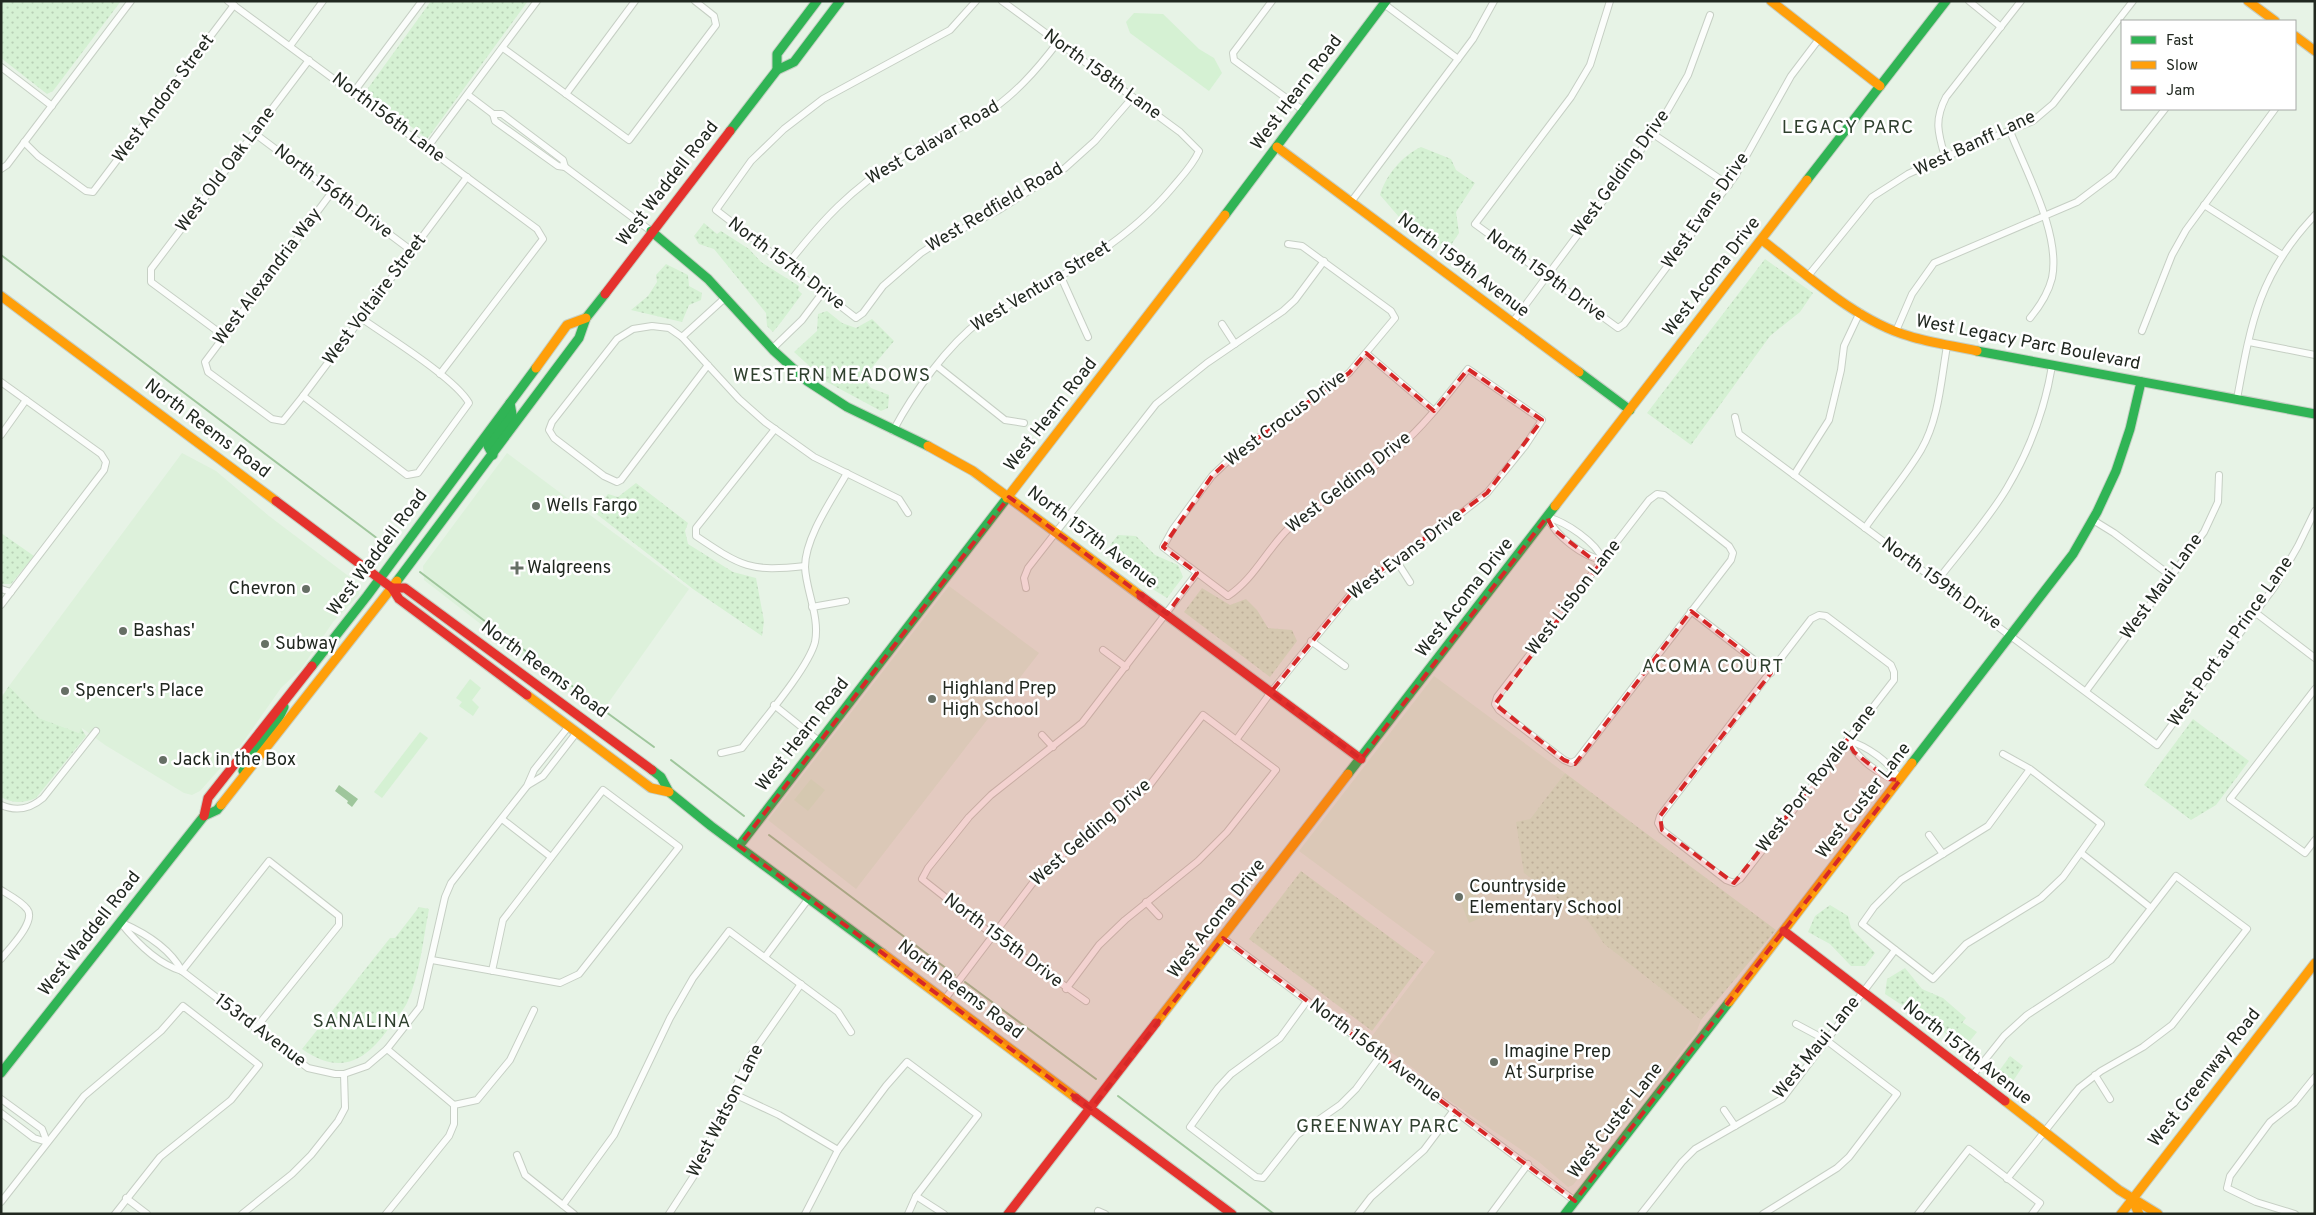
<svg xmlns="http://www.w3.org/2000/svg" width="2316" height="1215" viewBox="0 0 2316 1215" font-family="Overpass,sans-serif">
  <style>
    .built { fill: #ddf1db }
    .green { fill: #d5f1d3 }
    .park { fill: url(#park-dots) }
    .water { fill: #9fc69c }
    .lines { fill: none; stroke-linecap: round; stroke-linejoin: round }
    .stream { stroke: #9fc69c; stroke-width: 2 }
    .street-casing { stroke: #c6cfc4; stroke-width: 8 }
    .fast-casing { stroke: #c6cfc4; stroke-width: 11 }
    .slow-casing { stroke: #c6cfc4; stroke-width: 11 }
    .jam-casing { stroke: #c6cfc4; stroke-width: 11 }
    .street { stroke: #fbfdfb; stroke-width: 6 }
    .fast { stroke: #30b455; stroke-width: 9 }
    .slow { stroke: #ff9f0a; stroke-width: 9 }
    .jam { stroke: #e5322d; stroke-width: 9 }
    .marked { fill: #d62828; fill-opacity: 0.2; stroke: #d62828; stroke-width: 4; stroke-dasharray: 10 6; stroke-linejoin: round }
    .poi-dot { fill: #666f65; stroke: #fff; stroke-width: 2 }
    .labels { text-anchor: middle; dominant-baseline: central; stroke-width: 5; stroke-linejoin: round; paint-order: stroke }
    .street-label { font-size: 18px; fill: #212820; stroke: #fff }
    .poi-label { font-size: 18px; fill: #212820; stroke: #fff; text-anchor: start }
    .neighbourhood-label { font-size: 19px; letter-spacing: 1px; fill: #2f402e; stroke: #fff }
  </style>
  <defs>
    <pattern id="park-dots" width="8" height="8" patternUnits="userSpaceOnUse" patternTransform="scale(1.25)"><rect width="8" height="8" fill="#d5f1d3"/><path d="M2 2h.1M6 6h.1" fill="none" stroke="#b7cfb5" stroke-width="1.8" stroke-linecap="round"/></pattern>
  </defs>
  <rect width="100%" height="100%" fill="#e7f3e6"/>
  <g class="built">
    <polygon points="182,453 216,471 269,516 355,581 360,588 359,595 333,622 301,669 281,688 241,745 200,791 192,795 184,793 105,745 82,728 79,733 39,718 9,686"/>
    <polygon points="507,453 689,589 599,716 424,580 423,566"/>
    <polygon points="949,586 1039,653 856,889 768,820"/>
    <polygon points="1434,676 1565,773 1530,819 1588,921 1604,944 1701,1020 1696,1033 1625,1124 1600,1150 1573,1185 1568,1187 1539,1162 1441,1095 1418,1072 1392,1053 1369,1040 1435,952 1299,851"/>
  </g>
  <g class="green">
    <polygon points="1134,13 1163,14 1199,49 1214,58 1222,73 1209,91 1130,33 1126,22"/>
    <polygon points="470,679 481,688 472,700 479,707 473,716 459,706 462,702 456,698"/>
    <polygon points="420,732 428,738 382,798 374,792"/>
    <polygon points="811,779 825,790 808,811 794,800"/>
    <polygon points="1474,891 1485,916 1469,923 1459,898"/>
    <polygon points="1962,1022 1977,1032 1965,1047 1951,1037"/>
  </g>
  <g class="park">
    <polygon points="1,1 121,1 53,91 47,94 1,58"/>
    <polygon points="431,1 528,1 427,139 366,91"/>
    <path d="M1421,147L1451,159L1456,170L1475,183L1456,212L1459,233L1451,245C1420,247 1399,216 1380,195C1386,175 1402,156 1421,147Z"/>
    <path d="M704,223L717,234L721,231L749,249L761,262L799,286L798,290L802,294C792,307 784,319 773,332L767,326L766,313L714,249L699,244L694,236Z"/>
    <polygon points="1765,259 1813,293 1800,312 1770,336 1691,445 1647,413"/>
    <polygon points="666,264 688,275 689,286 702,293 701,300 689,305 682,322 631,310 648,296 657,282 656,275"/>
    <polygon points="827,311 842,323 856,328 872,319 894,341 863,378 871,388 889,395 888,408 881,411 827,382 794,352 817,331 818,314"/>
    <polygon points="636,483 688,523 685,531 688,544 733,572 756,578 764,621 762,636 693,589 594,512 608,494 618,497"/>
    <polygon points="1,533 34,556 11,584 1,584"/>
    <polygon points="1118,535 1136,536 1155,555 1178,565 1183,577 1167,598 1154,590 1139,568 1117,560 1110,545"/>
    <polygon points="1202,588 1230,605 1246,599 1257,610 1268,628 1292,630 1297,641 1270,677 1184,612"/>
    <path d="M9,686L39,718L79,733L81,728L86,736L36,798C24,803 13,804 1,797V698Z"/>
    <polygon points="2193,719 2249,761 2216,805 2191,820 2144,785"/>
    <polygon points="1565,773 1776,930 1701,1020 1604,944 1588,921 1524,873 1516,822 1530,819"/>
    <polygon points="1301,871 1423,962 1372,1031 1249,939"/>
    <polygon points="1830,905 1848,916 1851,928 1875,953 1865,966 1851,966 1830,944 1808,932 1815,916"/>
    <path d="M419,907L429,909C423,940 420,974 407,1003C403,1011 396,1018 391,1025C367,1060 342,1077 302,1049L390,938H395Z"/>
    <polygon points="1905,968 1922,989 1943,998 1966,1018 1951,1037 1885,994 1887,979"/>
    <polygon points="2010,1056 2023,1066 2013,1081 1999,1071"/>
  </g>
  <polygon class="water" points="339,785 358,799 352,807 347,803 348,801 335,791"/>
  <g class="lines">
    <g class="stream">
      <polyline points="1,255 382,542"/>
      <polyline points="420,572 490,625"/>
      <polyline points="507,637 580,692"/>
      <polyline points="606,712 654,747"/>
      <polyline points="671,760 744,816"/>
      <polyline points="769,835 955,975"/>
      <polyline points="965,982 1096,1079"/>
      <polyline points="1118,1096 1274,1214"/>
    </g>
    <g class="street-casing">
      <g id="street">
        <polyline points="228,1 537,229 543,239 440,374"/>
        <polyline points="976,1 950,30 823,99 784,129 751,161 716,210 856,318 863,313 883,286 921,253 941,240 997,211 1065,168 1095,141 1133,97"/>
        <polyline points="1272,1 1233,53 1234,60 1304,111"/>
        <polyline points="1610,1 1590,65 1571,97 1475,224 1618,328 1624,324 1735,176 1791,76 1819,39"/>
        <polyline points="1969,1 2001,27"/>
        <polyline points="1384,4 1458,59"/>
        <polyline points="290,46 323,1"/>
        <polyline points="503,48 629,140 716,25 714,16 695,1"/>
        <polyline points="1,67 52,106"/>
        <polyline points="353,93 422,1"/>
        <polyline points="566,94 635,1"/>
        <polyline points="468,95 493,114 495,121 558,166 565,167 651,231"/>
        <polyline points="493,114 502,114 563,160 565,167"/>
        <path d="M2010,131C2026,172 2061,234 2052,278C2048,294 2040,306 2030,318"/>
        <polyline points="254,133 412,251"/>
        <polyline points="1653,134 1729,185"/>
        <polyline points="24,142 38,156 86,191 93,192 234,5"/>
        <polyline points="427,148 537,1"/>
        <path d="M1945,157C1938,133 1934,120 1946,97L2021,1"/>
        <polyline points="1,169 7,165 131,1"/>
        <polyline points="332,192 205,362 208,372 272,419 283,421 303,396 467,177"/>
        <polyline points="1351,202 1473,39 1494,1"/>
        <polyline points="2204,205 2281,254"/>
        <path d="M787,265C823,219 850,190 900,158C926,141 956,133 982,116C1013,97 1036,71 1058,42"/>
        <polyline points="1808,276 1872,197 1908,174 1945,157 2033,121 2053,104 2133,1"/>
        <polyline points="1061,277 1088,337"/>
        <polyline points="1512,323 1658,127 1688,75 1710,15"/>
        <polyline points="1222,324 1235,344"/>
        <polyline points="1896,331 1912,294 1934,263 2077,202 2113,175 2165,109"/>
        <polyline points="2142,331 2172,255 2186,230 2275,109"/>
        <polyline points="224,336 151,282 151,269 309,60"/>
        <polyline points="682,337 726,297"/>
        <polyline points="2249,342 2315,355"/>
        <polyline points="772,349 802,320 823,292"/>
        <polyline points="1366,353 1434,411"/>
        <polyline points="708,365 621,480 617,482 604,476 554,438 549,430 552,422 617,339 633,329 652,326 669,328 682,337 739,399 765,422 814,457 899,499 908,513"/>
        <polyline points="937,366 1005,420 1024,423"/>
        <polyline points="1,382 101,454 106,462 104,470 1,605"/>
        <path d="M303,396L407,475L418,473L469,403C455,378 388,337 361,318"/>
        <path d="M2237,399C2251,322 2259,274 2315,215"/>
        <polyline points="1735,417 1739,434 2157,745 2275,586 2298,546 2315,511"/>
        <path d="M775,429L696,528V536C742,567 750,572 805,566"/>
        <path d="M893,431C913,393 947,346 981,320C1050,282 1121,249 1172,188C1182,176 1193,165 1199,151L1180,132L1002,1"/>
        <polyline points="1,435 26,400"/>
        <polyline points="1794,475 1829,420 1841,370 1844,346 1860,312"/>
        <polygon points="1657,494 1664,495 1729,546 1733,553 1731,560 1577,760 1571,763 1564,760 1499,710 1495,704 1497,697 1649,500"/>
        <path d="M1547,517C1556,536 1583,557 1603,560"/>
        <path d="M1547,517C1566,522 1596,542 1603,560"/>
        <polyline points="2093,520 2114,533 2171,576"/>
        <path d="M1865,528C1883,502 1905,477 1921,450C1939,419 1941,380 1947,346"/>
        <polyline points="1396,560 1410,582"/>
        <path d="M1937,581C1960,551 1988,520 2007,488C2029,451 2045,408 2052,366"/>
        <polyline points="1026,588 1024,578 1028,568 1156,404 1207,363 1283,311 1295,300 1324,261"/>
        <polyline points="1,589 11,592"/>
        <polyline points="812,607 846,601"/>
        <polyline points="1691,611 1771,673"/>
        <polyline points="2256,613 2315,658"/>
        <polygon points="1819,615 1826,616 1891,665 1894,672 1894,680 1740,879 1734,883 1726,880 1662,830 1658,823 1660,816 1811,619"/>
        <polyline points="1311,641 1345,666"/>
        <polyline points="1103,650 1126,667"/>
        <polyline points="2315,689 2230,799 2305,853 2315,840"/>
        <polyline points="2086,691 2204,532 2218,502 2219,475"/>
        <polyline points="774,705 819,741"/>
        <polyline points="1042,735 1053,747"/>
        <path d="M1236,740L1271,692L1355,589L1450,522L1487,493L1525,446L1542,420L1468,369C1446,397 1424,426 1397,449C1363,478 1322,498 1289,528C1267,549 1254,579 1228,596L1163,547L1173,529L1212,476L1234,455L1349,373L1395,318L1391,311L1302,246L1288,244"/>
        <path d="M1847,740C1858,758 1879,777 1900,780"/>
        <path d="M1847,740C1867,746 1890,762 1900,780"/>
        <path d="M721,753L742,748C760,724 808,669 815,642C820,617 806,591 805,567C805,537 833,498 847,473"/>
        <polyline points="2003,754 2030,769 2101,824 2063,877 2041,898 1966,944 1933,979 1862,924 1874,907 1901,880 1988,826 2030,769"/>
        <polyline points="528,785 543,776 577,732"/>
        <path d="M1,805C17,812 30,809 43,798L96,731"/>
        <polyline points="502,819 551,857"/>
        <polyline points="1929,835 1943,854"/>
        <polyline points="2081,853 2151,908"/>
        <path d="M1,890C9,895 21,901 27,909C37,921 9,949 1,959"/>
        <polyline points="1146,902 1159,916"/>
        <path d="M120,922C136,942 157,964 182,971L308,1068L335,1074H344L367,1066L387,1049L420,1007L445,897L451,883L527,786L534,770L569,726"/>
        <path d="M122,923C145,933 170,949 182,971"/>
        <polyline points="1223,938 1575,1201"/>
        <polyline points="765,957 809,898"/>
        <polyline points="432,960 560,983 579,974 679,847 603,790 503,920 492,971"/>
        <polyline points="182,971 269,861 339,916 339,925 255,1029"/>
        <polyline points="945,999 1041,872 1149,786 1203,715 1276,770 1227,832 1198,861 1125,920 1099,945 1066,989"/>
        <polyline points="1086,1001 993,935 922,879 928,868 969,817 991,795 1082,723 1197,573"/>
        <polyline points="1307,1001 1280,1038 1231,1074 1218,1088 1190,1127 1256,1177 1263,1178 1297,1135 1340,1105 1356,1089 1381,1055"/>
        <polyline points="387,1049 454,1105"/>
        <polyline points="2095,1075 2110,1099"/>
        <polyline points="1972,1076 2004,1036 2027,1015 2111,960 2176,876 2247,929 2172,1025 2143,1047 2101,1071 2079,1088 2007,1179"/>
        <polyline points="732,1093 779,1115 838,1150"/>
        <polyline points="1,1099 42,1129 47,1142"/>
        <polyline points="1724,1110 1735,1126"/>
        <polyline points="1,1113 34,1138 47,1142"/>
        <polyline points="517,1155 525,1175 574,1214"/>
        <polyline points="916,1196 944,1214"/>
        <polyline points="126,1198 147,1214"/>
        <polyline points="1,1202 84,1096 161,1031 183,1006 259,1065 231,1100 160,1157 115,1214"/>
        <polyline points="563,1205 614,1135 670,1018 693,978 729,931 838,1012 851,1032"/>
        <polyline points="1098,1211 1105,1214"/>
        <polyline points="242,1214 292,1174 311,1155 338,1121 345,1108 344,1074"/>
        <polyline points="386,1214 449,1136 454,1124 454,1105 477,1100 510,1060 534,1010"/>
        <polyline points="669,1214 695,1174 749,1058 801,984"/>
        <polyline points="805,1214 838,1150 886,1086 907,1062 978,1115 916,1196 908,1214"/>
        <polyline points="1358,1214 1371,1197 1424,1150 1454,1110"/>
        <polyline points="1491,1214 1528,1164"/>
        <polyline points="1641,1214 1682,1162 1695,1149 1782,1099 1895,950"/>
        <polyline points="1763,1214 1837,1168 1849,1157 1897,1094 1826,1040 1796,1024"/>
        <polyline points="1918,1214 1969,1149 2040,1203 2032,1214"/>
        <polyline points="2295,1214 2256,1202 2227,1188 2230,1176 2270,1122 2294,1103 2315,1077"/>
      </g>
    </g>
    <g class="fast-casing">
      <g id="fast">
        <polyline points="777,70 777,54 817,1"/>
        <polyline points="730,131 777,70 794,62 840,1"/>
        <polyline points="1807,180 1946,1"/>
        <polyline points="1225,215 1386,1"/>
        <polyline points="651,231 708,279 774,351 807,381 847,407 928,446"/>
        <polyline points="1977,351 2315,414"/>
        <polyline points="1579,372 1630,410"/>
        <polyline points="493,455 488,446 512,414 510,403"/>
        <polyline points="397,581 579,338 586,318 605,294"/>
        <polyline points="312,666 367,596 536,368"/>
        <polyline points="1912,763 2073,554 2097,512 2116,471 2130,429 2141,382"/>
        <polyline points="652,770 661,777 669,792 711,826 882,953"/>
        <path d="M243,771C255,748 274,731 284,707"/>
        <polyline points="1348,774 1555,506"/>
        <polyline points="739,846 1007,498"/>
        <polyline points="1,1073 204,816 217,810 221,805"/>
        <polyline points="1565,1214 1729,1002"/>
      </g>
    </g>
    <g class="slow-casing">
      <g id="slow">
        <polyline points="1771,1 1880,86"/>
        <polyline points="2248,1 2275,21"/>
        <polyline points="2295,36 2315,51"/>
        <polyline points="1277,147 1579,372"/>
        <path d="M1762,240C1805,273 1856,321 1909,336C1931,343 1955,346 1977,351"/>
        <polyline points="1,296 276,501"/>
        <polyline points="536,368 567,325 586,318"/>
        <polyline points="928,446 973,471 1141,596"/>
        <polyline points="1007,498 1225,215"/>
        <polyline points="1555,506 1807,180"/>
        <polyline points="527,695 651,788 669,792"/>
        <polyline points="221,805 397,581"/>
        <polyline points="882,953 1076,1098"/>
        <polyline points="1729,1002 1912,763"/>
        <polyline points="1156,1023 1348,774"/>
        <polyline points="2005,1101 2119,1190 2158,1214"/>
        <polyline points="2132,1199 2139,1214"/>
        <polyline points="2121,1214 2315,963"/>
      </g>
    </g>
    <g class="jam-casing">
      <g id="jam">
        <polyline points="605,294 730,131"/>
        <polyline points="276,501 392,588 399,599 527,695"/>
        <polyline points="392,588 405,588 652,770"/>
        <polyline points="1141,596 1361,759"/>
        <polyline points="204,816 208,798 312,666"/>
        <polyline points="1784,931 2005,1101"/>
        <polyline points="1076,1098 1232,1214"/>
        <polyline points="1008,1214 1156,1023"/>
      </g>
    </g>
    <use href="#street" class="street"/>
    <use href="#fast" class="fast"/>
    <use href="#slow" class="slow"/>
    <use href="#jam" class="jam"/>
  </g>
  <path class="marked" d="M1366,353L1434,411L1468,369L1542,420L1487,493L1355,589L1271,692L1361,759L1547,517L1553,529L1592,559L1603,560L1495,704L1564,760L1575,764L1691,611L1771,673L1660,816L1662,830L1734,883L1847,740L1854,752L1888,779L1900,780L1575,1201L1223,938L1091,1109L739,846L1009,497L1167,614L1197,573L1163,547L1212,476L1234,455L1349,373Z"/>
  <g class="poi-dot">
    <circle cx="536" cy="506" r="5"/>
    <path d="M514.5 560.5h5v5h5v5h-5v5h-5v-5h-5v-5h5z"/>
    <circle cx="306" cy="589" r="5"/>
    <circle cx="123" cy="631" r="5"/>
    <circle cx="265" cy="644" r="5"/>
    <circle cx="65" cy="691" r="5"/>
    <circle cx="932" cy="699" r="5"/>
    <circle cx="163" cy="760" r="5"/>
    <circle cx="1459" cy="897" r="5"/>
    <circle cx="1494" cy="1062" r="5"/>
  </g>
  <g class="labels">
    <g class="street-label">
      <text transform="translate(1102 75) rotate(36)">North 158th Lane</text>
      <text transform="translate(1297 93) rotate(-53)">West Hearn Road</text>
      <text transform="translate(164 99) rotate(-53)">West Andora Street</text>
      <text transform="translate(388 118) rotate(37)">North156th Lane</text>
      <text transform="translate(933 143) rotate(-30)">West Calavar Road</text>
      <text transform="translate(1975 144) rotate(-25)">West Banff Lane</text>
      <text transform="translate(226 170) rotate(-53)">West Old Oak Lane</text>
      <text transform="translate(1621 174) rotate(-54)">West Gelding Drive</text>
      <text transform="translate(668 184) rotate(-52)">West Waddell Road</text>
      <text transform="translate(333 192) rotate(37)">North 156th Drive</text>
      <text transform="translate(995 208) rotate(-31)">West Redfield Road</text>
      <text transform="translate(1706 211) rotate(-55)">West Evans Drive</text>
      <text transform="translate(786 264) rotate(37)">North 157th Drive</text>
      <text transform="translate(1463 266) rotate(37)">North 159th Avenue</text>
      <text transform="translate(1546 276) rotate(36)">North 159th Drive</text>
      <text transform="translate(268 277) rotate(-53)">West Alexandria Way</text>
      <text transform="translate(1712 277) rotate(-52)">West Acoma Drive</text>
      <text transform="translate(1041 287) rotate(-31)">West Ventura Street</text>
      <text transform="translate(375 300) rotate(-53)">West Voltaire Street</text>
      <text transform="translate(2028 343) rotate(11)">West Legacy Parc Boulevard</text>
      <text transform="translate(1051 415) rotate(-52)">West Hearn Road</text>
      <text transform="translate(1286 419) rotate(-37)">West Crocus Drive</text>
      <text transform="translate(207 429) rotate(37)">North Reems Road</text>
      <text transform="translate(1349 483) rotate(-38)">West Gelding Drive</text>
      <text transform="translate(1092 538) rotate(37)">North 157th Avenue</text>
      <text transform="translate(378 553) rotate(-53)">West Waddell Road</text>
      <text transform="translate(1406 555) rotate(-37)">West Evans Drive</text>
      <text transform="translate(1941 584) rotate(36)">North 159th Drive</text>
      <text transform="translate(2162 587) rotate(-54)">West Maui Lane</text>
      <text transform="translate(1465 598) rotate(-52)">West Acoma Drive</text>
      <text transform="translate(1574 598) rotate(-52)">West Lisbon Lane</text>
      <text transform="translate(2231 642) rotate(-55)">West Port au Prince Lane</text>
      <text transform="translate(544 670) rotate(36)">North Reems Road</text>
      <text transform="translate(803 735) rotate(-52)">West Hearn Road</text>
      <text transform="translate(1817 779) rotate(-52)">West Port Royale Lane</text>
      <text transform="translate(1864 801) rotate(-52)">West Custer Lane</text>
      <text transform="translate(1091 833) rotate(-41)">West Gelding Drive</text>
      <text transform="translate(1217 919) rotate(-52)">West Acoma Drive</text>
      <text transform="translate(90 934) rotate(-52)">West Waddell Road</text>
      <text transform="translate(1003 941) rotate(37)">North 155th Drive</text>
      <text transform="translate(960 990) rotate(37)">North Reems Road</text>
      <text transform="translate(260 1031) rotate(37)">153rd Avenue</text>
      <text transform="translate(1817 1048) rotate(-51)">West Maui Lane</text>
      <text transform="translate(1375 1051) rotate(37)">North 156th Avenue</text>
      <text transform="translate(1967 1053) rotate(38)">North 157th Avenue</text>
      <text transform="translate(2205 1078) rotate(-52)">West Greenway Road</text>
      <text transform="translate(726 1111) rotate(-63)">West Watson Lane</text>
      <text transform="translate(1616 1121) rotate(-52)">West Custer Lane</text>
    </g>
    <g class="poi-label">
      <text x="546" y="506">Wells Fargo</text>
      <text x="527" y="568">Walgreens</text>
      <text x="296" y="589" text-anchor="end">Chevron</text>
      <text x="133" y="631">Bashas'</text>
      <text x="275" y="644">Subway</text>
      <text x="942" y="689">Highland Prep<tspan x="942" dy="21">High School</tspan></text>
      <text x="75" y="691">Spencer's Place</text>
      <text x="173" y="760">Jack in the Box</text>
      <text x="1469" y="887">Countryside<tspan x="1469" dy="21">Elementary School</tspan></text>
      <text x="1504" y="1052">Imagine Prep<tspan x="1504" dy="21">At Surprise</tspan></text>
    </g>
    <g class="neighbourhood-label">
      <text x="1848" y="128">LEGACY PARC</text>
      <text x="832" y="376">WESTERN MEADOWS</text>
      <text x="1713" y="667">ACOMA COURT</text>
      <text x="362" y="1022">SANALINA</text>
      <text x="1378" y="1127">GREENWAY PARC</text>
    </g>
  </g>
  <rect width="2316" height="1215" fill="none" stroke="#212820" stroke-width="5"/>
  <rect x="2121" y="20" width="175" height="90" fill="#ffffff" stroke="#a6a9a6"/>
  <rect x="2131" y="36" width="25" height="8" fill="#30b455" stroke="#a6a9a6"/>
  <text x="2166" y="45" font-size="15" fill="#212820">Fast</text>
  <rect x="2131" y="61" width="25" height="8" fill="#ff9f0a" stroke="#a6a9a6"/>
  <text x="2166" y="70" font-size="15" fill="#212820">Slow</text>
  <rect x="2131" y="86" width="25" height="8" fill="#e5322d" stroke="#a6a9a6"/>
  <text x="2166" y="95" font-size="15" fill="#212820">Jam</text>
</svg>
